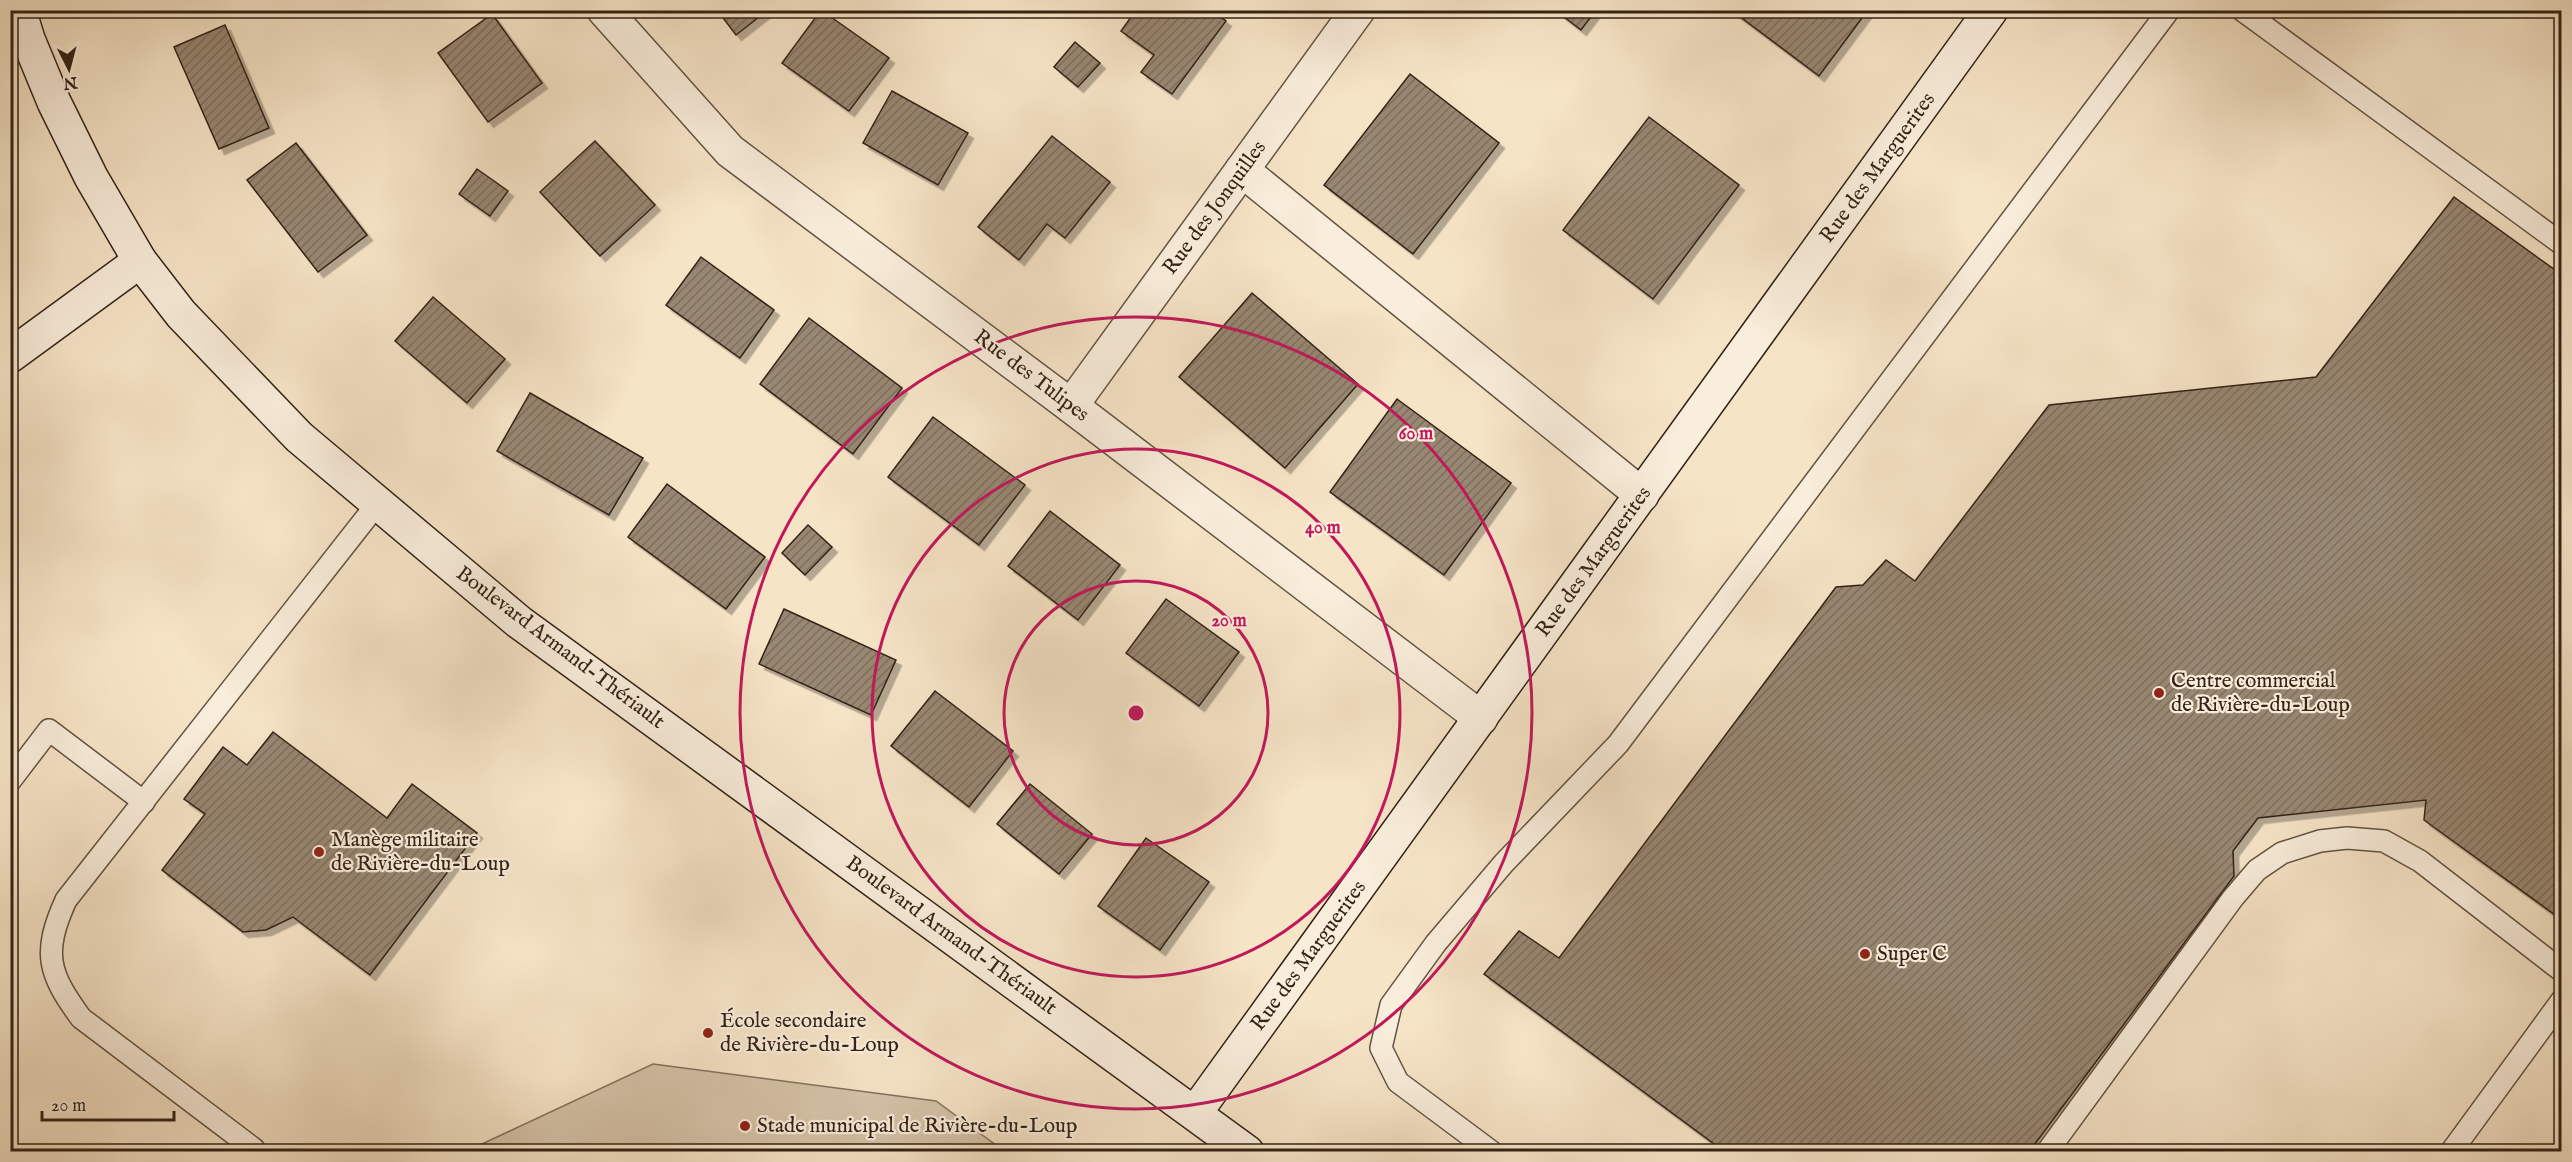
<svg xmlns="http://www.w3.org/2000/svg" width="2572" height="1162" viewBox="0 0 2572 1162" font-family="'IM FELL English',serif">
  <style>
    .pitch { fill: #d5c3a9; stroke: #847260; stroke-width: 1.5 }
    .building { fill: url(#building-hatch); stroke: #322216; stroke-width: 1.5; filter: url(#shadow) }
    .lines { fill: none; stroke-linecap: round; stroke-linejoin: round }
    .lane-casing { stroke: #635242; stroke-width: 24 }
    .street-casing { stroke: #635242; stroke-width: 36 }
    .secondary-casing { stroke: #322216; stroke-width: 36 }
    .lane { stroke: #f9eddb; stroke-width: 21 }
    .street { stroke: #f9eddb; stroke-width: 33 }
    .secondary { stroke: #f9eddb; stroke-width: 33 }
    .ring { fill: none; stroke: #c2185b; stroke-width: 3 }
    .poi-dot { fill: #8f2418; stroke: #f9eddb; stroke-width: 2 }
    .labels { text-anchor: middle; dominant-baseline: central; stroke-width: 4.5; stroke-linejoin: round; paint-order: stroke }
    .street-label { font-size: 21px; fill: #322216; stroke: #f9eddb }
    .poi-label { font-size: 21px; fill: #322216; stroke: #f9eddb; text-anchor: start }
    .centre { fill: #c2185b; stroke: #f9eddb; stroke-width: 3 }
    .ring-label { font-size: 18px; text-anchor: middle; font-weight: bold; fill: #c2185b; stroke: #f9eddb; stroke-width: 4.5; stroke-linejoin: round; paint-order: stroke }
  </style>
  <defs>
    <pattern id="building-hatch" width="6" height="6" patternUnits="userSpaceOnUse" patternTransform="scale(1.5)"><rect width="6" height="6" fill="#988772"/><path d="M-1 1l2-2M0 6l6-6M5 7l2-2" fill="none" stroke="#7d6e5d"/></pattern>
    <filter id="shadow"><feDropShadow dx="5.5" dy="5.5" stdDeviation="0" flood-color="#0004"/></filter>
  </defs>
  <rect width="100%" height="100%" fill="#f6e4c7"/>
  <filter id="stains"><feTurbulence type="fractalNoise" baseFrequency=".00333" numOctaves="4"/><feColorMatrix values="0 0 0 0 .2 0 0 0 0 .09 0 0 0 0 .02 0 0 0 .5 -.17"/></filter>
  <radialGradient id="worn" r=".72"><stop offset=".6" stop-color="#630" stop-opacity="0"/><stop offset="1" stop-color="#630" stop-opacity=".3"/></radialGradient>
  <polygon class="pitch" points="653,1064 936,1101 1004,1151 467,1151"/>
  <g class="building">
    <polygon points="717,10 768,10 736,35"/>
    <polygon points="821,10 889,58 849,111 782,63"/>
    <polygon points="1136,10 1211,10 1226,21 1172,94 1141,72 1154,55 1121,31"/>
    <polygon points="1555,10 1596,10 1581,30"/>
    <polygon points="1731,10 1868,10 1819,76"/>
    <polygon points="492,14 542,83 488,122 438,53"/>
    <polygon points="225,25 269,128 219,149 174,47"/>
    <polygon points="1075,42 1100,63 1078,87 1054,67"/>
    <polygon points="1410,74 1499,143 1413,254 1324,185"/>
    <polygon points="892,91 968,133 938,185 863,143"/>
    <polygon points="1649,117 1739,185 1653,299 1563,230"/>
    <polygon points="1052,136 1110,182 1065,238 1047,224 1019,260 978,227"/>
    <polygon points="595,141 655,205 600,256 540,192"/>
    <polygon points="296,143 367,235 318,272 247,180"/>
    <polygon points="477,169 508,191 490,216 459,194"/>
    <polygon points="2454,197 2562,275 2562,920 2424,820 2426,800 2258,818 2233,851 2234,876 2029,1152 1725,1152 1484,974 1519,931 1559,958 1836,587 1863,585 1886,560 1915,581 2049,405 2316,377"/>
    <polygon points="701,257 774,310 740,358 666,305"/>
    <polygon points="1252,293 1358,384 1285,468 1179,377"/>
    <polygon points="433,297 505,359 467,403 395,341"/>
    <polygon points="809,318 902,388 853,454 760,384"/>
    <polygon points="530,393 643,458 609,515 497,451"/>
    <polygon points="1397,399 1511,483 1444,575 1330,492"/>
    <polygon points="933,417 1025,485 979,545 888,477"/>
    <polygon points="667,484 765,557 726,609 628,537"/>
    <polygon points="1050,511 1120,565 1078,620 1008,566"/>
    <polygon points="808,525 832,547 805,575 782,553"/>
    <polygon points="1166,599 1239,652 1199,706 1126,653"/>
    <polygon points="784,609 896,660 871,715 759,664"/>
    <polygon points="935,691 1013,751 969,807 891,746"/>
    <polygon points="273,732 387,818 412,784 477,833 370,975 293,917 266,930 243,932 162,870 205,814 184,799 223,747 247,765"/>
    <polygon points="1030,784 1092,834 1059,874 997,824"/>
    <polygon points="1146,838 1209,882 1160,950 1098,906"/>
  </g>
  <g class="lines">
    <g class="lane-casing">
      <g id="lane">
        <polyline points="2242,10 2562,244"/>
        <polyline points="10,781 49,730 144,802"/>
        <path d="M254,1149L81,1018C48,973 42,953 66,900L377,504"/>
        <polyline points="1492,1152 1398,1082 1381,1048 1391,1005 1436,943 1504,863 1618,744 2169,10"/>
        <polyline points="2047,1152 2233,898 2257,870 2282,853 2320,841 2347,838 2384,841 2420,861 2562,971"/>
        <polyline points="2451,1152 2562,1000"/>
      </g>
    </g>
    <g class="street-casing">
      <g id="street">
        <polyline points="604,10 730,151 1071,406 1481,718"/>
        <polyline points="1242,170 1642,495"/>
        <polyline points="1071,406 1358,10"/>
      </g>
    </g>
    <g class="secondary-casing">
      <g id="secondary">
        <polyline points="19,10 28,39 54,102 91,177 140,261 181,314 299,437 519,622 1247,1152"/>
        <polyline points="10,356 140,261"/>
        <polyline points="1195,1113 1991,10"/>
      </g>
    </g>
    <use href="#lane" class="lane"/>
    <use href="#street" class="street"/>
    <use href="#secondary" class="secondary"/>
  </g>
  <g class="ring">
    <circle cx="1136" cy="713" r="132"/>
    <circle cx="1136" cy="713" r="264"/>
    <circle cx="1136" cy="713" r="396"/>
  </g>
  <g class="poi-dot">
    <circle cx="2159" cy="693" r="6"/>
    <circle cx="319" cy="852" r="6"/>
    <circle cx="1865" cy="954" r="6"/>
    <circle cx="708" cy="1033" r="6"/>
    <circle cx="745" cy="1126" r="6"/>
  </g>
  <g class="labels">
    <g class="street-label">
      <text transform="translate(1878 168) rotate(-54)">Rue des Marguerites</text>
      <text transform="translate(1215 208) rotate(-54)">Rue des Jonquilles</text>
      <text transform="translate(1031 376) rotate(37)">Rue des Tulipes</text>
      <text transform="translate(1594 562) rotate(-54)">Rue des Marguerites</text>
      <text transform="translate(560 648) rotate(37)">Boulevard Armand-Thériault</text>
      <text transform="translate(951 936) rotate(36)">Boulevard Armand-Thériault</text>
      <text transform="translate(1309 956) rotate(-54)">Rue des Marguerites</text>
    </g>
    <g class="poi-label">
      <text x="2171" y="681">Centre commercial<tspan x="2171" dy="24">de Rivière-du-Loup</tspan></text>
      <text x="331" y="840">Manège militaire<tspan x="331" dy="24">de Rivière-du-Loup</tspan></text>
      <text x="1877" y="954">Super C</text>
      <text x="720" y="1021">École secondaire<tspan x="720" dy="24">de Rivière-du-Loup</tspan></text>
      <text x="757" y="1126">Stade municipal de Rivière-du-Loup</text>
    </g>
  </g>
  <circle cx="1136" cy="713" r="9" class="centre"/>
  <g class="ring-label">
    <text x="1416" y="439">60 m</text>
    <text x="1323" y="533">40 m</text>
    <text x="1229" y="626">20 m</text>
  </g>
  <rect width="2572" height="1162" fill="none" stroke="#f6e4c7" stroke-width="36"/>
  <rect x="12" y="12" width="2548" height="1138" fill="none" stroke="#322216" stroke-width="3"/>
  <rect x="18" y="18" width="2536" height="1126" fill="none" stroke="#322216" stroke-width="1.5"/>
  <g transform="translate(69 69) rotate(174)" stroke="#f9eddb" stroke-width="4.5" paint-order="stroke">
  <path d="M0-4.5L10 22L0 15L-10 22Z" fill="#322216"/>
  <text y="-9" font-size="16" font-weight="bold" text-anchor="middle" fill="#322216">N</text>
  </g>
  <path d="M42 1111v9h132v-9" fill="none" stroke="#322216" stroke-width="3"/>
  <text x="51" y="1111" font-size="18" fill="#322216" stroke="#f9eddb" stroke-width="4.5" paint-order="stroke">20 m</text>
  <rect width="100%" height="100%" filter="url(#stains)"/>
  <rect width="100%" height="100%" fill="url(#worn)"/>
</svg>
